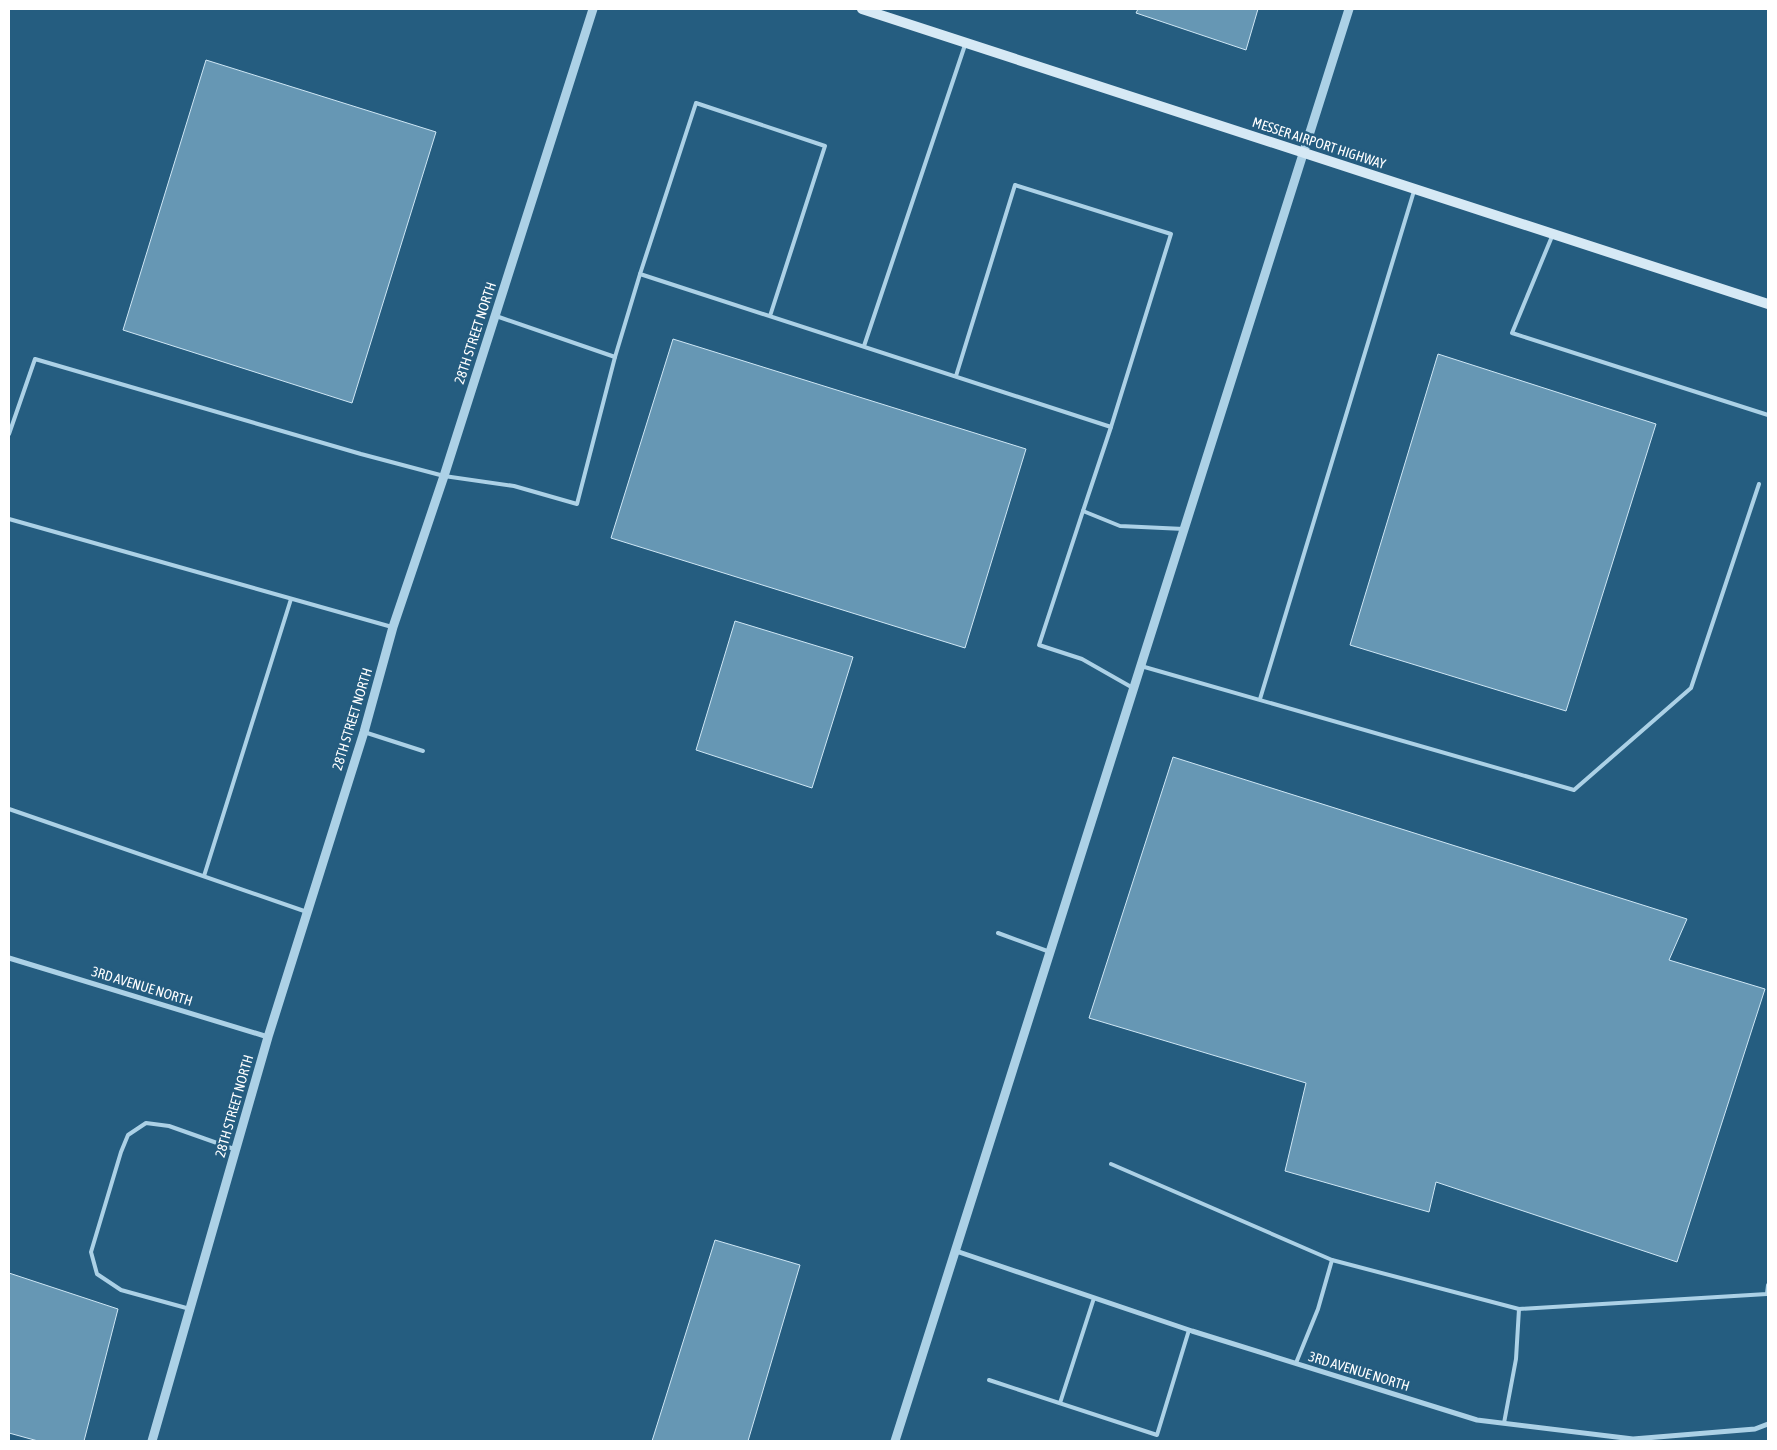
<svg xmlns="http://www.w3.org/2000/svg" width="1777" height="1450" viewBox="0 0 1777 1450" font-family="'Asap Condensed',sans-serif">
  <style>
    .building { fill: #6697b4; stroke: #cfe7f5 }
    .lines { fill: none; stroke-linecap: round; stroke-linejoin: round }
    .service { stroke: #acd1e6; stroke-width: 4 }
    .minor { stroke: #acd1e6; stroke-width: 5 }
    .tertiary { stroke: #acd1e6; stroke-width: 9 }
    .secondary { stroke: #d6e9f5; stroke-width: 10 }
    .labels { text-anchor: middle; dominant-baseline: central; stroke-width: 5; stroke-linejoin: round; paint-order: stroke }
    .street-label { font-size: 14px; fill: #fff; stroke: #255d80 }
  </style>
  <rect width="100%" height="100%" fill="#255d80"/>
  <g class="building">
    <polygon points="1138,9 1258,9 1246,50 1136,13"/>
    <polygon points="206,60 436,132 352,403 123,330"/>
    <polygon points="673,339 1026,449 965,648 611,538"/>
    <polygon points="1438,354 1656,424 1566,711 1350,645"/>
    <polygon points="735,621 853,657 812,788 696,750"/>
    <polygon points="1173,757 1687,919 1669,960 1765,989 1677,1262 1436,1182 1429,1212 1285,1171 1306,1083 1089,1018"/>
    <polygon points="715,1240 800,1265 748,1441 652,1441"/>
    <polygon points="9,1273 118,1309 84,1441 38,1441 9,1433"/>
  </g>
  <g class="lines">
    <g class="service">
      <polyline points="1553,234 1512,333 1768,415"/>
      <polyline points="496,316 615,357 640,274"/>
      <polyline points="770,316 825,146 696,103 640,274 1111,427 1171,234 1015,185 956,376"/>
      <polyline points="864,346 965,45"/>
      <polyline points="1111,427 1083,511 1120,526 1184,529"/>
      <polyline points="9,434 35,359 361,454 444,476 514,486 577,504 615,357"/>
      <polyline points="1083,511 1039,645 1082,659 1133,688"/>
      <polyline points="9,519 392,627"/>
      <polyline points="1141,666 1574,790 1691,688 1759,484"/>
      <polyline points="1260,699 1414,191"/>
      <polyline points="364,732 423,751"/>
      <polyline points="9,809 307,912"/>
      <polyline points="204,876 291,599"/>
      <polyline points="998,933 1050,952"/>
      <polyline points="1111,1164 1332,1260 1519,1309 1767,1294 1768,1285"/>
      <polyline points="190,1309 121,1290 97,1274 91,1252 121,1152 128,1135 146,1123 169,1126 234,1149"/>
      <polyline points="1296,1363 1318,1309 1332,1260"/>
      <polyline points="989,1380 1157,1435 1189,1330"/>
      <polyline points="1060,1403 1094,1298"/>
      <polyline points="1504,1423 1516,1359 1519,1309"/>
    </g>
    <g class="minor">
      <polyline points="9,958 268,1037"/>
      <polyline points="956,1251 1192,1331 1477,1420 1633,1439 1755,1429 1768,1424"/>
    </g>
    <g class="tertiary">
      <polyline points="152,1441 268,1037 364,732 393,627 444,476 593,9"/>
      <polyline points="895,1441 1349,9"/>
    </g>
    <polyline class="secondary" points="862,9 1768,304"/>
  </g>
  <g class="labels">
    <g class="street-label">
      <text transform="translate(1319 143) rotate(18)">MESSER AIRPORT HIGHWAY</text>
      <text transform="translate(475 333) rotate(-72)">28TH STREET NORTH</text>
      <text transform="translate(352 719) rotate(-73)">28TH STREET NORTH</text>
      <text transform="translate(142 986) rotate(17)">3RD AVENUE NORTH</text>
      <text transform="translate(234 1106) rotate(-74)">28TH STREET NORTH</text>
      <text transform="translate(1359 1371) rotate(17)">3RD AVENUE NORTH</text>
    </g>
  </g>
  <rect width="1777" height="1450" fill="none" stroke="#ffffff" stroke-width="20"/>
</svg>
